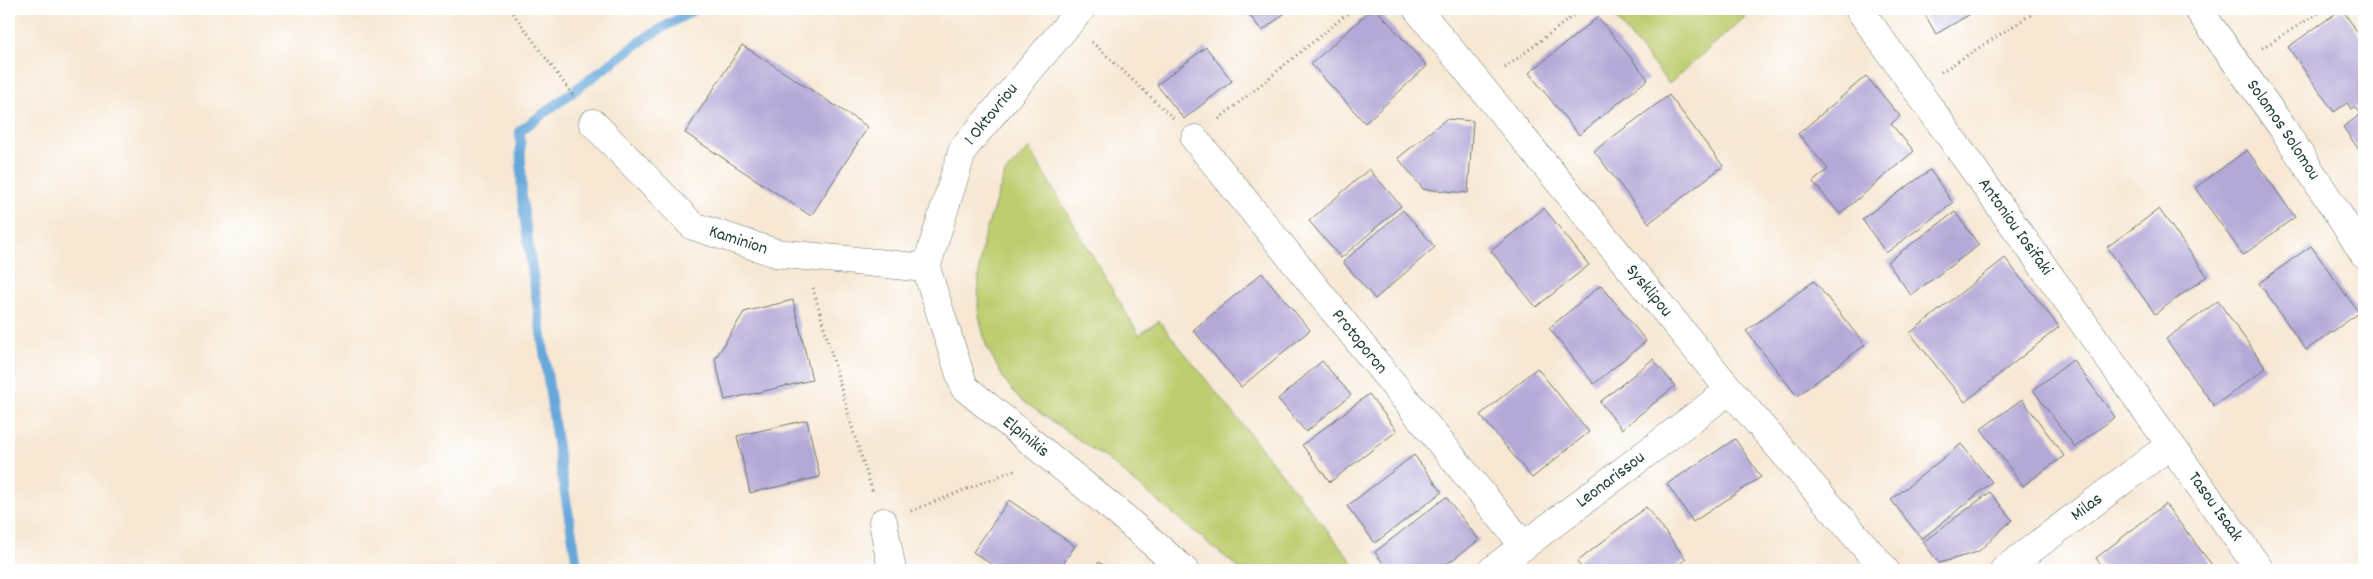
<svg xmlns="http://www.w3.org/2000/svg" width="2373" height="579" viewBox="0 0 2373 579" font-family="Dekko,sans-serif">
  <style>
    .green { fill: #becd70; stroke: #6e8552 }
    .lines { fill: none; stroke-linecap: round; stroke-linejoin: round }
    .stream { stroke: #68a7da; stroke-width: 10 }
    .building { fill: #b4a8d7 }
    .minor-casing { stroke: #6b786c; stroke-width: 29 }
    .tertiary-casing { stroke: #6b786c; stroke-width: 29 }
    .path { stroke: #6b786c; stroke-width: 3; stroke-dasharray: 1 4; stroke-linecap: butt }
    .minor { stroke: #fff; stroke-width: 28 }
    .tertiary { stroke: #fff; stroke-width: 28 }
    .labels { text-anchor: middle; dominant-baseline: central; stroke-width: 4; stroke-linejoin: round; paint-order: stroke }
    .street-label { font-size: 18px; fill: #1f3d34; stroke: #fff }
  </style>
  <rect width="100%" height="100%" fill="#fff"/>
  <filter id="ink" filterUnits="userSpaceOnUse"><feTurbulence type="fractalNoise" baseFrequency=".02" numOctaves="2"/><feDisplacementMap in="SourceGraphic" scale="10" xChannelSelector="R" yChannelSelector="G"/><feConvolveMatrix kernelMatrix="1 2 1 2 8 2 1 2 1" color-interpolation-filters="sRGB"/></filter>
  <filter id="wash" filterUnits="userSpaceOnUse"><feTurbulence type="fractalNoise" baseFrequency=".0096" numOctaves="4" result="noise"/><feDisplacementMap in="SourceGraphic" scale="20" xChannelSelector="R" yChannelSelector="G"/><feGaussianBlur stdDeviation="1.12" result="paint"/><feColorMatrix in="noise" values="0 0 0 0 0 0 0 0 0 0 0 0 0 0 0 0 0 1.4 0 .05"/><feComposite in="paint" operator="in"/></filter>
  <g filter="url(#wash)">
    <rect width="100%" height="100%" fill="#f7e7d3"/>
    <g class="green">
      <polygon points="1612,9 1754,9 1669,84 1609,10"/>
      <polygon points="1029,148 1139,335 1159,321 1359,570 1241,570 1108,460 1020,399 1004,380 986,345 978,311 979,268 984,237 1005,173"/>
    </g>
    <g class="lines">
      <polyline class="stream" points="578,570 561,470 522,199 520,131 648,36 696,9"/>
    </g>
    <g id="blocks">
      <g class="building">
        <polygon points="1245,9 1290,9 1262,31"/>
        <polygon points="1372,9 1376,9 1427,66 1365,123 1311,64"/>
        <polygon points="1922,9 1979,9 1936,34"/>
        <polygon points="2342,9 2360,36 2364,33 2364,157 2343,127 2361,114 2355,106 2351,109 2347,103 2334,112 2288,47"/>
        <polygon points="1598,17 1648,79 1579,135 1529,73"/>
        <polygon points="742,45 868,127 811,216 685,133"/>
        <polygon points="1206,47 1232,81 1184,119 1157,85"/>
        <polygon points="1866,76 1900,116 1891,124 1914,151 1840,214 1813,182 1828,169 1798,134"/>
        <polygon points="1669,95 1723,166 1649,223 1594,151"/>
        <polygon points="1446,119 1473,121 1468,193 1423,189 1398,158"/>
        <polygon points="2247,150 2295,217 2243,255 2195,188"/>
        <polygon points="1369,169 1401,206 1341,258 1309,221"/>
        <polygon points="1930,170 1953,203 1886,253 1862,219"/>
        <polygon points="1544,208 1589,265 1536,307 1491,251"/>
        <polygon points="2159,209 2207,276 2155,314 2107,247"/>
        <polygon points="1403,210 1435,247 1375,299 1343,262"/>
        <polygon points="1955,212 1979,245 1911,295 1887,262"/>
        <polygon points="2311,246 2359,313 2306,350 2259,283"/>
        <polygon points="2005,258 2059,327 1965,402 1910,333"/>
        <polygon points="1262,273 1310,330 1241,387 1193,330"/>
        <polygon points="1814,281 1865,345 1797,396 1746,331"/>
        <polygon points="1601,285 1646,341 1594,384 1549,328"/>
        <polygon points="793,300 812,380 725,400 715,359 744,312"/>
        <polygon points="2218,301 2266,368 2214,406 2166,339"/>
        <polygon points="1653,359 1675,386 1622,429 1600,402"/>
        <polygon points="2073,360 2115,417 2075,447 2033,390"/>
        <polygon points="1322,361 1351,395 1306,432 1278,399"/>
        <polygon points="1537,368 1589,432 1532,478 1480,415"/>
        <polygon points="1369,394 1397,431 1330,482 1302,445"/>
        <polygon points="2022,399 2064,456 2023,486 1981,429"/>
        <polygon points="807,420 820,477 750,493 737,436"/>
        <polygon points="1735,439 1761,477 1693,522 1667,484"/>
        <polygon points="1961,444 1992,482 1922,539 1891,500"/>
        <polygon points="1414,455 1442,492 1375,543 1347,506"/>
        <polygon points="1990,492 2012,520 1978,552 1939,563 1923,542"/>
        <polygon points="1446,497 1479,540 1439,570 1388,570 1375,552"/>
        <polygon points="1009,500 1075,546 1059,570 1000,570 973,552"/>
        <polygon points="2165,504 2216,570 2105,570 2096,558"/>
        <polygon points="1646,507 1686,559 1671,570 1583,570 1577,562"/>
        <polygon points="1099,562 1109,570 1092,570"/>
      </g>
    </g>
  </g>
  <g filter="url(#ink)">
    <use href="#blocks" fill-opacity="0" stroke="#6b786c" stroke-width="1"/>
    <g class="lines">
      <g class="minor-casing">
        <g id="minor">
          <path id="s1" d="M1417,9L1730,390L1885,570"/>
          <path id="s2" d="M1859,9L2260,570"/>
          <path id="s3" d="M2198,9L2282,127L2364,254"/>
          <path id="s4" d="M593,123L693,226L776,253L926,268"/>
          <path id="s5" d="M1195,139L1524,546"/>
          <polyline points="883,522 892,570"/>
          <path id="s6" d="M1492,570L1730,390"/>
          <path id="s7" d="M2004,570L2170,445"/>
        </g>
      </g>
      <g class="tertiary-casing">
        <g id="tertiary">
          <path id="s8" d="M1081,9L963,149L926,268L964,387L1121,515L1184,570"/>
        </g>
      </g>
      <g class="path">
        <polyline points="510,9 575,98"/>
        <polyline points="1092,42 1173,118"/>
        <polyline points="2262,48 2325,9"/>
        <polyline points="1505,68 1582,9"/>
        <polyline points="1941,72 2040,9"/>
        <polyline points="1219,119 1353,9"/>
        <polyline points="813,288 854,434 873,493"/>
        <polyline points="911,511 1017,469"/>
      </g>
      <use href="#minor" class="minor"/>
      <use href="#tertiary" class="tertiary"/>
    </g>
  </g>
  <g class="labels">
    <g class="street-label">
      <text transform="translate(992 115) rotate(-51)">1 Oktovriou</text>
      <text stroke="none"><textPath href="#s3" startOffset="148">Solomos Solomou</textPath></text>
      <text stroke="none"><textPath href="#s2" startOffset="268">Antoniou Iosifaki</textPath></text>
      <text stroke="none"><textPath href="#s4" startOffset="191">Kaminion</textPath></text>
      <text stroke="none"><textPath href="#s1" startOffset="365">Sysklipou</textPath></text>
      <text stroke="none"><textPath href="#s5" startOffset="261">Protoporon</textPath></text>
      <text stroke="none"><textPath href="#s8" startOffset="512">Elpinikis</textPath></text>
      <text stroke="none"><textPath href="#s6" startOffset="149">Leonarissou</textPath></text>
      <text stroke="none"><textPath href="#s7" startOffset="104">Milas</textPath></text>
      <text stroke="none"><textPath href="#s2" startOffset="612">Tasou Isaak</textPath></text>
    </g>
  </g>
  <rect width="2373" height="579" fill="none" stroke="#fff" stroke-width="30"/>
</svg>
